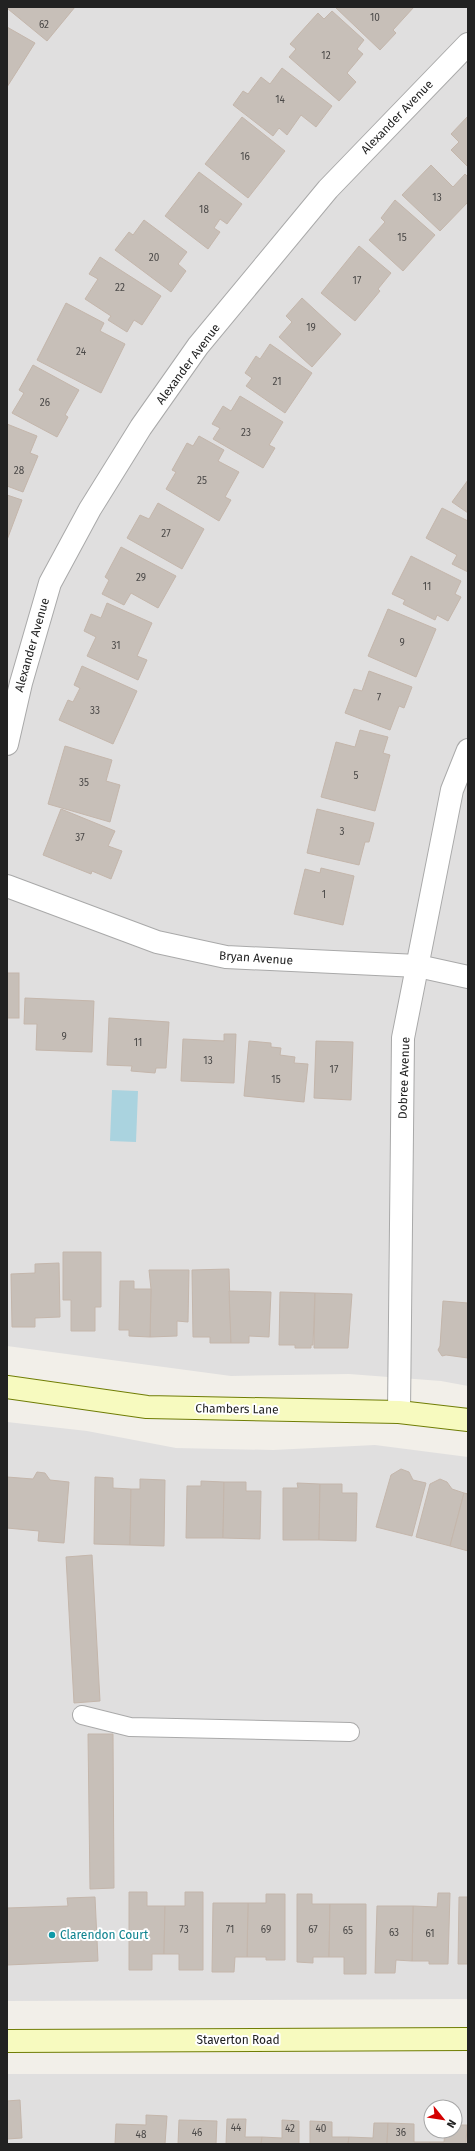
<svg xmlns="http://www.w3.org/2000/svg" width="475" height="2151" viewBox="0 0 475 2151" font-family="'Fira Sans',sans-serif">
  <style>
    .residential { fill: #e0dfdf; fill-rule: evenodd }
    .water { fill: #aad3df }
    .building { fill: #c7bfb8; stroke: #c4b6ab }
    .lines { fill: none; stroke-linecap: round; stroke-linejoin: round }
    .lane-casing { stroke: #a9a9a9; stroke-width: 20 }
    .street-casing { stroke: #a9a9a9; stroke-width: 24 }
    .secondary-casing { stroke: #707d05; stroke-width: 24 }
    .lane { stroke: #fff; stroke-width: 18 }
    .street { stroke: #fff; stroke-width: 22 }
    .secondary { stroke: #f7fabf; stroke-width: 22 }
    .culture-dot { fill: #0f9aa8; stroke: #fff; stroke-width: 1.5 }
    .labels { text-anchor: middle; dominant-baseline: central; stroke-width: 4; stroke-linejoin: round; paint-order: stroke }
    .number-label { font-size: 10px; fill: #4b4948 }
    .street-label { font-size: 12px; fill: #222; stroke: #fff }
    .culture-label { font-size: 12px; fill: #0d838f; stroke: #fff; text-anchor: start }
  </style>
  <rect width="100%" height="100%" fill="#f2efe9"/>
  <g class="residential">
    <polygon points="7,7 468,7 468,1386 441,1381 349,1374 231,1376 7,1346"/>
    <polygon points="7,1422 87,1431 176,1448 273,1450 375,1445 468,1457 468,1999 7,2001"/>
    <path d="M7,2074H468V2144H7ZM431,2107H455V2131H431Z"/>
  </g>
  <polygon class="water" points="112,1090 138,1091 136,1142 110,1141"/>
  <g class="building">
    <polygon points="10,7 75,7 47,41 8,9"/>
    <polygon points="335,7 414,7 393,30 396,33 380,50"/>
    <polygon points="332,11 364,40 357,49 363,54 347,73 356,82 339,101 289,57 296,49 290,44 318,13 324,19"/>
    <polygon points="7,27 35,43 7,87"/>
    <polygon points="282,68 332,106 316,127 301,115 287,135 279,128 273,136 233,105 243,91 248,94 261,77 270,84"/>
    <polygon points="468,116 468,167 451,150 459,142 451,134"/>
    <polygon points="242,117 285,151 248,198 205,164"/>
    <polygon points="431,165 453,187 465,174 468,177 468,202 440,231 402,195"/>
    <polygon points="199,172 242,204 227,224 220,219 214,228 220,232 208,249 165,216"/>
    <polygon points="395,200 435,235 403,271 369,240 385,222 381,218"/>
    <polygon points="144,220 187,252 178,264 186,271 171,292 115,250 129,232 133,235"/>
    <polygon points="359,246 391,273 378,289 380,291 355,321 321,293"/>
    <polygon points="100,257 161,296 142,325 134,320 127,332 108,320 111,316 85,299 98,279 89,274"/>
    <polygon points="302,298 341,334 312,367 279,337 292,322 286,316"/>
    <polygon points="66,303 104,323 100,331 125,344 101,393 37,360"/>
    <polygon points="270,344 312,373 285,413 246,386 252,378 245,373 256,356 260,359"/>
    <polygon points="33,365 79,390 65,415 68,417 57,437 12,413 24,393 19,390"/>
    <polygon points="240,396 283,422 269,445 275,448 263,468 213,439 220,428 212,424 223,406 231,411"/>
    <polygon points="7,424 37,436 30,453 38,456 23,492 7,486"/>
    <polygon points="199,436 224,450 218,461 239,472 225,497 231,500 219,521 166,489 176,472 172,470 187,443 193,446"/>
    <polygon points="468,480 468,513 452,502"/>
    <polygon points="7,495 22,500 7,540"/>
    <polygon points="158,503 204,529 182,569 127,538 140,515 149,519"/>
    <polygon points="442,508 468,521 468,572 452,564 457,555 426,538"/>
    <polygon points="121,547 176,576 158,608 131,593 124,605 102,594 109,580 105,577"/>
    <polygon points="411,556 461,581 455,594 461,597 448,621 437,615 435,620 403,604 405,600 392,594"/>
    <polygon points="107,603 152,623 137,656 147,660 138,680 87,656 96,637 84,631 91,614 101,618"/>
    <polygon points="388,609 436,629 416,677 368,656"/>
    <polygon points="82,666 137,691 113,744 59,720 68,700 73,702 80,688 74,685"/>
    <polygon points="369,671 412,687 404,708 399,706 390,730 345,713 354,689 362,691"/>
    <polygon points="360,730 388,737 383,753 390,755 375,811 321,797 336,742 355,747"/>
    <polygon points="65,746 112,760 106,781 120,785 110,822 48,804"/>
    <polygon points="61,809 115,831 108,846 122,851 111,879 92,871 91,874 43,855"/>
    <polygon points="317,809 374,823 369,842 365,842 359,865 307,853"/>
    <polygon points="321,868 354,876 343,925 294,914 305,869 320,873"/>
    <rect x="7" y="973" width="12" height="45"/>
    <polygon points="25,998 94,1001 92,1052 36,1050 37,1024 24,1024"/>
    <polygon points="109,1018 169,1022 166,1068 156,1068 155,1073 131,1071 132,1066 107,1065"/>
    <polygon points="224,1034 236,1034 234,1083 181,1081 183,1039 224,1041"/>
    <polygon points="249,1041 271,1043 271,1047 281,1048 280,1055 295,1057 294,1063 308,1064 304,1102 244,1096"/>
    <polygon points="316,1041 353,1042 351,1100 314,1098"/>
    <polygon points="63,1252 101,1252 101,1307 95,1307 95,1331 71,1331 71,1300 63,1300"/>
    <polygon points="59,1263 60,1317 35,1318 35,1327 12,1327 11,1274 35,1273 35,1264"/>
    <polygon points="229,1269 231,1343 210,1343 210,1337 193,1337 192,1270"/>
    <polygon points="149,1270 189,1270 188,1322 177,1321 177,1336 150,1337 151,1289"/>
    <polygon points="120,1281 134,1281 134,1289 151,1289 150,1337 129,1336 129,1330 119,1330"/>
    <polygon points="229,1291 271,1292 269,1337 249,1336 249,1343 231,1343"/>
    <polygon points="280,1292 315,1293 313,1345 311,1345 311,1348 295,1348 295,1345 279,1345"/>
    <polygon points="315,1293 352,1294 348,1348 314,1348"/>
    <polygon points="443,1301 468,1303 468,1358 446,1355 442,1356 438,1350 440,1346"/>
    <polygon points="401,1469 409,1472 413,1480 426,1483 412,1536 376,1527 391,1475"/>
    <polygon points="37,1472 45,1473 50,1480 69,1482 64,1543 38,1541 39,1531 7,1528 7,1477 33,1479"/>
    <polygon points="95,1477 113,1478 113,1488 131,1489 130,1545 94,1544"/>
    <polygon points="140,1479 165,1480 164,1546 130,1545 131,1489 140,1489"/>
    <polygon points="440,1479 447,1482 452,1489 464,1493 450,1546 416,1537 430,1484"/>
    <polygon points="201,1481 224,1482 223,1538 186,1538 187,1486 201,1486"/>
    <polygon points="224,1482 246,1482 246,1491 261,1491 260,1539 223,1538"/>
    <polygon points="297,1483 320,1484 319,1540 283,1540 283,1488 298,1488"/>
    <polygon points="320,1484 342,1484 342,1493 357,1493 356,1541 319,1540"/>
    <polygon points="464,1493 468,1494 468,1551 450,1546"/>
    <polygon points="92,1555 100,1701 74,1703 66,1557"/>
    <polygon points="88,1734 113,1734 114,1888 90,1889"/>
    <polygon points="129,1892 147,1892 147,1906 165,1906 164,1954 152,1954 152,1970 129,1970"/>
    <polygon points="185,1892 203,1892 203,1970 179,1970 179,1954 164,1954 165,1906 185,1906"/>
    <polygon points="438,1893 450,1893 448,1964 429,1964 429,1961 412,1961 413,1906 437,1907"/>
    <polygon points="266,1894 285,1894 285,1960 266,1960 266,1957 247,1957 248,1903 266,1903"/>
    <polygon points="297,1894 312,1894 312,1904 330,1904 329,1957 313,1957 313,1963 297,1962"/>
    <polygon points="95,1897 98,1961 7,1965 7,1908 68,1906 67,1898"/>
    <polygon points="459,1897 468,1897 468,1964 458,1964"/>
    <polygon points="213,1903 248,1903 247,1957 235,1957 234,1972 212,1972"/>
    <polygon points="330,1904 366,1904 366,1974 344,1974 344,1957 329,1957"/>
    <polygon points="377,1906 413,1906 412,1961 396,1960 395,1973 375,1973"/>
    <polygon points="20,2100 22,2138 7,2139 7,2101"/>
    <polygon points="146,2115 167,2116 165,2144 115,2144 116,2124 146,2125"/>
    <polygon points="227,2119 246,2119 245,2137 262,2137 261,2144 226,2144"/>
    <polygon points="179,2120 217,2121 216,2144 178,2144"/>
    <polygon points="282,2120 299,2121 299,2144 261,2144 262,2137 282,2138"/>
    <polygon points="310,2121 332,2122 332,2137 349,2137 348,2144 310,2144"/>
    <polygon points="374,2123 388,2123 387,2144 348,2144 349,2137 373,2138"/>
    <polygon points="388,2123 414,2124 414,2142 430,2142 430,2144 387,2144"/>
    <polygon points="455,2125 467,2125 466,2144 430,2144 430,2142 444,2142 445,2131 455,2131"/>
  </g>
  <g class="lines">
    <g class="lane-casing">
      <polyline id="lane" points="82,1715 130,1727 350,1732"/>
    </g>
    <g class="street-casing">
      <g id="street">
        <polyline points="7,744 21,683 50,583 90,509 141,427 198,346 328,189 468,44"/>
        <polyline points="7,886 157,942 226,957 418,966 468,977"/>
        <polyline points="399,1412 403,1038 452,790 468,750"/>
      </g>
    </g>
    <g class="secondary-casing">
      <g id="secondary">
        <polyline points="7,1387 147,1407 399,1412 468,1420"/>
        <polyline points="7,2041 468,2039"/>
      </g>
    </g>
    <use href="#lane" class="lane"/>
    <use href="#street" class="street"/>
    <use href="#secondary" class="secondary"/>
  </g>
  <circle class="culture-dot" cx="52" cy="1935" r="4"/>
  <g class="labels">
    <g class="number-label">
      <text x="375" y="18">10</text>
      <text x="44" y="25">62</text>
      <text x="326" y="56">12</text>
      <text x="280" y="100">14</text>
      <text x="245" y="157">16</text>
      <text x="437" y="198">13</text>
      <text x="204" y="210">18</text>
      <text x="402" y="238">15</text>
      <text x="154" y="258">20</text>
      <text x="357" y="281">17</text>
      <text x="120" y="288">22</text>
      <text x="311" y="328">19</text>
      <text x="81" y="352">24</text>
      <text x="277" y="382">21</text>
      <text x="45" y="403">26</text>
      <text x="246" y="433">23</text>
      <text x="19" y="471">28</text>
      <text x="202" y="481">25</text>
      <text x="166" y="534">27</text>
      <text x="141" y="578">29</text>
      <text x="427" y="587">11</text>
      <text x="402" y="643">9</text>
      <text x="116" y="646">31</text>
      <text x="379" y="698">7</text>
      <text x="95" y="711">33</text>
      <text x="356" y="776">5</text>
      <text x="84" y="783">35</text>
      <text x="342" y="832">3</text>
      <text x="80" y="838">37</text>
      <text x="324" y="895">1</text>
      <text x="64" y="1037">9</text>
      <text x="138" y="1043">11</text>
      <text x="208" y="1061">13</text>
      <text x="334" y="1070">17</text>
      <text x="276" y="1080">15</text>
      <text x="184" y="1930">73</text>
      <text x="230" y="1930">71</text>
      <text x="266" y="1930">69</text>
      <text x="313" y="1930">67</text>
      <text x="348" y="1931">65</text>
      <text x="394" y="1933">63</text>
      <text x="430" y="1934">61</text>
      <text x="236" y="2128">44</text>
      <text x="290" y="2129">42</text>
      <text x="321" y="2129">40</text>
      <text x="197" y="2133">46</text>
      <text x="401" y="2133">36</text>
      <text x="141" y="2135">48</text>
    </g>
    <g class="street-label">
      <text transform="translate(397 117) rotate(-46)">Alexander Avenue</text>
      <text transform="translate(188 364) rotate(-53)">Alexander Avenue</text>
      <text transform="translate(32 645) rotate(-74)">Alexander Avenue</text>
      <text transform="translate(256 958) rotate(4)">Bryan Avenue</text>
      <text transform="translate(404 1078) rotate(-88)">Dobree Avenue</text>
      <text transform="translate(237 1409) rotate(1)">Chambers Lane</text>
      <text x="238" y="2040">Staverton Road</text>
    </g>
    <g class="culture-label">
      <text x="60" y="1935">Clarendon Court</text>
    </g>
  </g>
  <rect width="475" height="2151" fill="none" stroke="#222222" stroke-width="16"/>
  <g transform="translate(443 2119) rotate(120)"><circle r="19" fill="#ffffff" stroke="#a7a7a7"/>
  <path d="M0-3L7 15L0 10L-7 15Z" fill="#d40000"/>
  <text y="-6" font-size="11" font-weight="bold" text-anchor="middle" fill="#222222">N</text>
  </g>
</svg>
